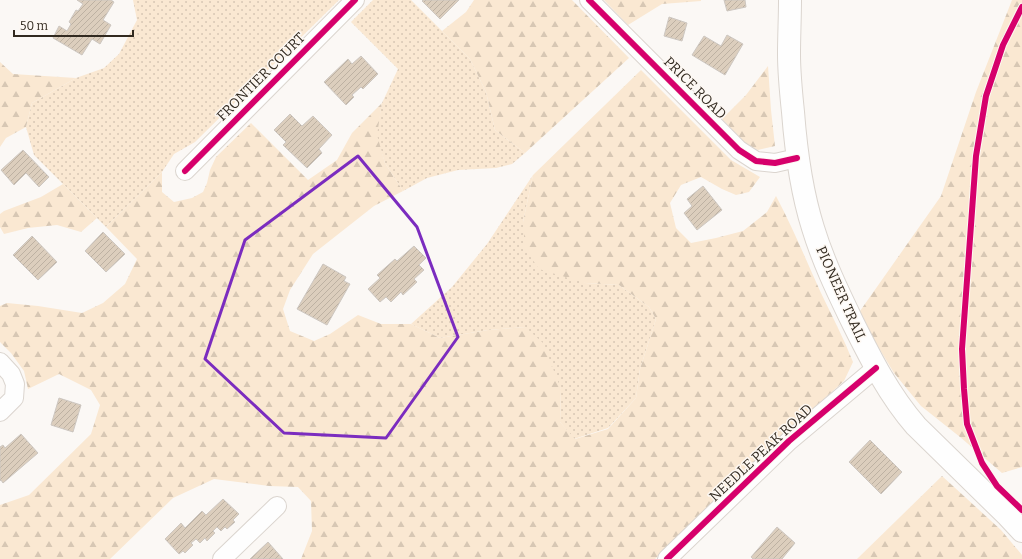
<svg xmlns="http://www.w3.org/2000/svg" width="1022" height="559" viewBox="0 0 1022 559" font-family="Bitter,serif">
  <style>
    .grass { fill: url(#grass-dots) }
    .forest { fill: url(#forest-firs) }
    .building { fill: url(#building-hatch); stroke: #cdc7c1 }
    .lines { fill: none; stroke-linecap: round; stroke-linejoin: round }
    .minor-casing { stroke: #dbd5cf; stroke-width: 20 }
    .major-casing { stroke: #dbd5cf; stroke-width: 24 }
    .minor { stroke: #fefefe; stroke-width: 18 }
    .major { stroke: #fefefe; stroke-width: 22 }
    .cycleway-casing { stroke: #fdf8f3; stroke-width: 8 }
    .cycleway { stroke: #d6006c; stroke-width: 6 }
    .marked { fill: none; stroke: #7b2cbf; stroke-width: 3; stroke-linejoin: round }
    .labels { text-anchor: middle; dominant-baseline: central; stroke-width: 3; stroke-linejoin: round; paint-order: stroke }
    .street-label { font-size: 14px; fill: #322a20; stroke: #fdf8f3 }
  </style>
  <defs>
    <pattern id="grass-dots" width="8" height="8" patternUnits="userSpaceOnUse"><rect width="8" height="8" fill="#fae8d2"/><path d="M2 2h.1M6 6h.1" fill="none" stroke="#d7c7b4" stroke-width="1.8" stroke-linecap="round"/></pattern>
    <pattern id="forest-firs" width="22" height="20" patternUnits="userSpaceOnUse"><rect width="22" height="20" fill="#fae8d2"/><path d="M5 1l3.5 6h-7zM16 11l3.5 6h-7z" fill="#d7c7b4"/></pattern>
    <pattern id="building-hatch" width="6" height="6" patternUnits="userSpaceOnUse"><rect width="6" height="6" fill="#dccebd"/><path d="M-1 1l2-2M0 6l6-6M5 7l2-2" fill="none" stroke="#bdb1a2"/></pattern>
  </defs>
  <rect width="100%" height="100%" fill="#fbf8f5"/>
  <g class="grass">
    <polygon points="133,0 339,0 195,142 174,154 162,172 106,227 34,155 26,127 32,103 76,78 104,68 119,54 137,20"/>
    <polygon points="373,0 411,0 470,59 486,92 495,130 525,153 512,164 496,168 458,170 427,178 403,191 385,163 376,135 382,103 398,69 351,22"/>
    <polygon points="533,175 523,222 585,283 619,285 649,307 656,319 640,369 636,398 608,428 574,439 560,422 561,389 525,327 488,330 440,338 411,324 452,287 487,244"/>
  </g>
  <g class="forest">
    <polygon points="474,0 572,0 629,58 525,153 495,130 486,92 470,59 442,31 466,12"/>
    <polygon points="604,0 701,0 701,1 662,4 628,25"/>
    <polygon points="1012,0 1022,0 1022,467 1002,473 960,437 921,406 894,373 874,340 860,311 941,196 976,92"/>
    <polygon points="0,62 13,74 76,78 32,103 26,127 6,138 0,147"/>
    <polygon points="768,66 771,110 775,146 758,150 746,144 722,119 746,95"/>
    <path d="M641,70L731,160L760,177L749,192L736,195L722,189L701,177L681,185L670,203L676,228L691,243L716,238L743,231L767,212L776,196C793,228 806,260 821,293C832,316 844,339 853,362L844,381L799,421L723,493L655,559H301L312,531L311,501L298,487L269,486L214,479L173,498L110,559H0V505L29,495L91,434L100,405L91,390L59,374L28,389L24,371L11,353L0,342V306L7,303L38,306L82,313L103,303L125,284L137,259L106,227L162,172V192L174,202L192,198L203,192L207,183L210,170L216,157L251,123L308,180L337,160L352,133L382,103L377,135L385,163L403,191L374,206L313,254L290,290L283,309L290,331L314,341L330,334L358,315L381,324H411L440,338L488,330L525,327L543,343L561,389L560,422L575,439L608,429L636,398L640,369L656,319L649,307L619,285L585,283L539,269L525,249L523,222L533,175Z"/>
    <polygon points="63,184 97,218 81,232 57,225 28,228 4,234 0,227 0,214 4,211 41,197"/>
    <polygon points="942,476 1001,530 1022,555 1022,559 857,559"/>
  </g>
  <g class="building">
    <polygon points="77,0 111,0 114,2 103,20 111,25 100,44 92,39 82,55 53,38 59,26 67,31 71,24 69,22 76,10 78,11 83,4"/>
    <polygon points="423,0 459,0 440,19 422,1"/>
    <polygon points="724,0 745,0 746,7 727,11"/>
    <polygon points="669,17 687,23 682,41 664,36"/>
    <polygon points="727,35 743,44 725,75 692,55 704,36 721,46"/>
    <polygon points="361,56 378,74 363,89 361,87 352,95 354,97 346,105 324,82 348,59 352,64"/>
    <polygon points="290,114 302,126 313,116 332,135 319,149 322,153 307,168 283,145 286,142 274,130"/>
    <polygon points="23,150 49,177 39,187 26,173 14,185 1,170"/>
    <polygon points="703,186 722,210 697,230 684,213 692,206 687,199"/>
    <polygon points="103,232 125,254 106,272 85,251"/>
    <polygon points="32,236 57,262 38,280 13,255"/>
    <polygon points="414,246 426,258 419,265 424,270 414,279 417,282 403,295 401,292 391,302 386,297 380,302 368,289 380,278 377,275 395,259 397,261"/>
    <polygon points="323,264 346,277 344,281 350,284 327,325 297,309"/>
    <polygon points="59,398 81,405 73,432 51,425"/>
    <polygon points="21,434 38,453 3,483 1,480 0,481 0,447 3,445 5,448"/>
    <polygon points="870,440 902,472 881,494 849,462"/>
    <polygon points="223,499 239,514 233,520 235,522 227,529 225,527 221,531 217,527 213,531 215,533 207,541 205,538 200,543 196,539 191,543 193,545 185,553 183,551 179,554 165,539 181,523 185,528 202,511 206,515"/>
    <polygon points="777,527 795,543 782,559 753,559 751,557"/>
    <polygon points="268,542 283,559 250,559"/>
  </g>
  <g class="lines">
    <g class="minor-casing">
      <g id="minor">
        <polyline points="589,0 739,150 756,161 775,163 797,158"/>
        <polyline points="185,171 355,0"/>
        <polyline points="0,362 11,374 15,384 14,398 0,412"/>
        <polyline points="222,559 277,506"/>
        <polyline points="667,559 789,441 876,368"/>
      </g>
    </g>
    <g class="major-casing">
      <path id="major" d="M790,0C790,18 789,36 789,54C789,74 791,93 793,112C796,151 801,190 813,228C823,261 838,292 853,323C871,359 889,395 916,426L1008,516L1022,531"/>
    </g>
    <use href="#minor" class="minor"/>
    <use href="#major" class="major"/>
    <g class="cycleway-casing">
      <g id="cycleway">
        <polyline points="589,0 739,150 756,161 775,163 797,158"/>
        <polyline points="1022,7 1003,45 986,96 976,156 962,349 964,389 967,424 982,463 997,486 1022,510"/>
        <polyline points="185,171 355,0"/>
        <polyline points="667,559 789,441 876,368"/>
      </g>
    </g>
    <use href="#cycleway" class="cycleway"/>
  </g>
  <path class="marked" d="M358,156L417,227L458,337L386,438L284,433L205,359L245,240Z"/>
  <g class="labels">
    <g class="street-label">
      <text transform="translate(261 77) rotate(-45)">FRONTIER COURT</text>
      <text transform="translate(695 88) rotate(45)">PRICE ROAD</text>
      <text transform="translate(841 294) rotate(66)">PIONEER TRAIL</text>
      <text transform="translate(761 453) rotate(-43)">NEEDLE PEAK ROAD</text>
    </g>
  </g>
  <path d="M14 30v6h119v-6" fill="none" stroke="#322a20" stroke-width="2"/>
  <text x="20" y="30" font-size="12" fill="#322a20" stroke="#fdf8f3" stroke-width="3" paint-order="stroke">50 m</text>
</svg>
